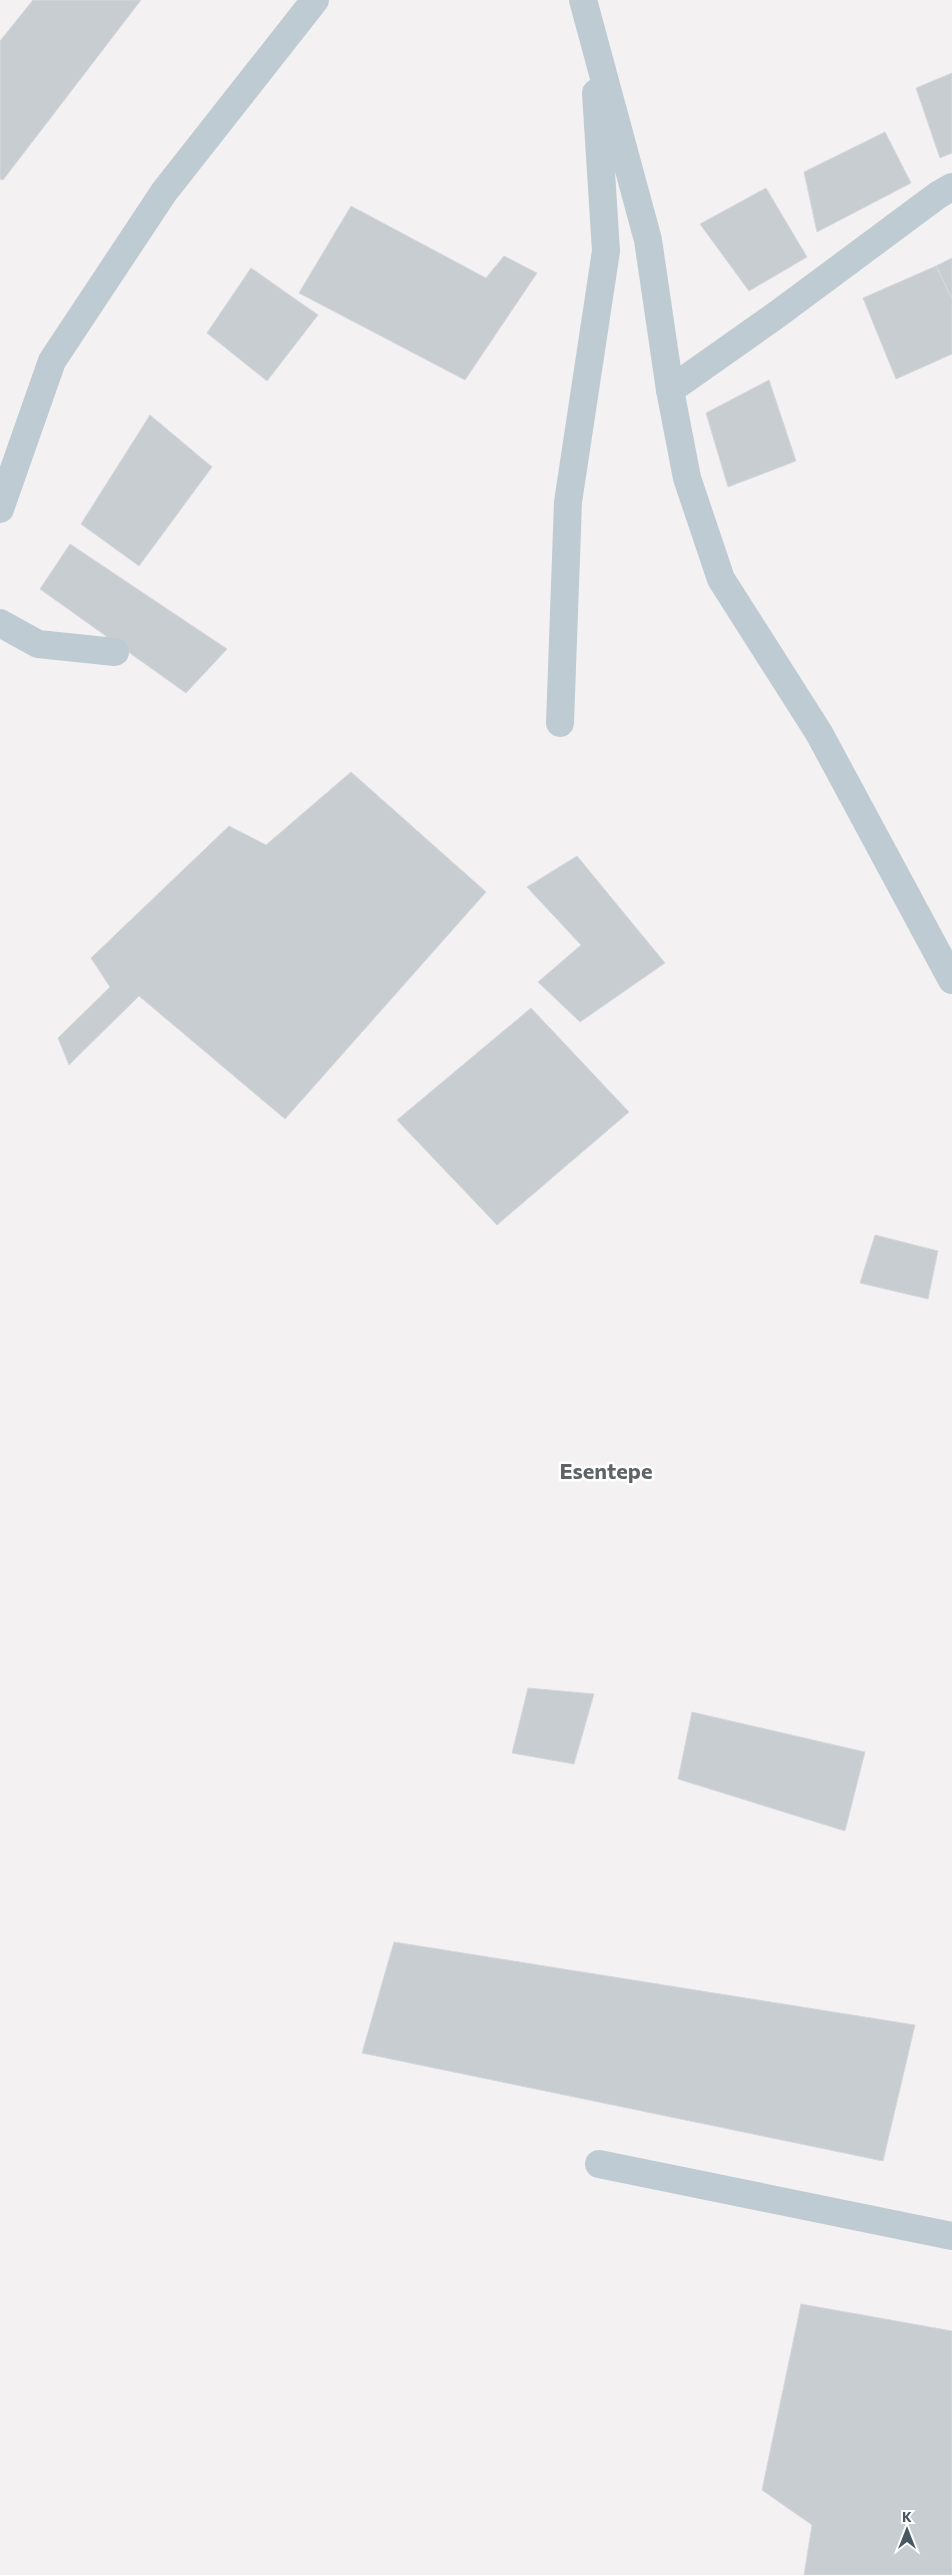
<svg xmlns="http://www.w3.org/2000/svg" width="952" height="2575" viewBox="0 0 952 2575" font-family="Commissioner,sans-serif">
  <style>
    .building { fill: #c8cdd2; stroke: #d5d8dd }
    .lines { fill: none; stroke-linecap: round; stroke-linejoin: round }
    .street { stroke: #becbd2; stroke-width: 28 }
    .labels { text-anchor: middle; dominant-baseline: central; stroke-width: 5; stroke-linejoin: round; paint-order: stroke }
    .district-label { font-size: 22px; font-weight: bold; fill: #5d6367; stroke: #fff }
  </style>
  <rect width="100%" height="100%" fill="#f4f1f2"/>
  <g class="building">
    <polygon points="33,0 141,0 3,180 0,179 0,41"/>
    <polygon points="952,73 952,153 940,158 916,88"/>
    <polygon points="885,132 911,183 817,232 804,172"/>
    <polygon points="766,188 807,257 749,291 700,224"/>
    <polygon points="351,206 486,278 504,256 537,273 465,380 299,293"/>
    <polygon points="952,258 952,299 936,266"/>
    <polygon points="936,266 952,299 952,354 896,379 863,298"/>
    <polygon points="251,268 318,315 267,381 207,333"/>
    <polygon points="769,380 796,461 728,487 706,413"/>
    <polygon points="150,415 212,467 139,566 81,524"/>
    <polygon points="70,544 227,649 186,693 40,589"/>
    <polygon points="351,772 486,892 285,1119 139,996 69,1065 58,1038 110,987 91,958 229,826 266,845"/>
    <polygon points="577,856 665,963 580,1022 538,982 581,945 527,887"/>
    <polygon points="531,1008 629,1112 497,1225 397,1120"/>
    <polygon points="875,1235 938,1251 928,1299 860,1283"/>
    <polygon points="528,1688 594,1694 574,1764 512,1753"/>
    <polygon points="692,1712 865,1752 845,1831 678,1779"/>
    <polygon points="394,1942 915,2025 883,2161 362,2053"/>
    <polygon points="801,2304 952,2331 952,2575 804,2575 812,2525 762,2490"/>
  </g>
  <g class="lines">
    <g class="street">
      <polyline points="583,0 648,240 670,390 687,478 721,579 819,733 952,980"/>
      <polyline points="670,390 775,316 938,195 952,187"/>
      <polyline points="0,509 52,361 164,192 315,0"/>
      <polyline points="0,623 38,644 115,652"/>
      <polyline points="560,723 568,502 606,251 596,93"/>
      <polyline points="599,2164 952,2236"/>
    </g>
  </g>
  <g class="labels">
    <g class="district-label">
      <text x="606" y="1470">Esentepe</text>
    </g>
  </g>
  <g transform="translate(907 2530)" stroke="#ffffff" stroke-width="4" paint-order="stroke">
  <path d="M0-4L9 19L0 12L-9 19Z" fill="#475862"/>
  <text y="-8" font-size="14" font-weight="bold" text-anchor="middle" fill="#475862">K</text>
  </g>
</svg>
